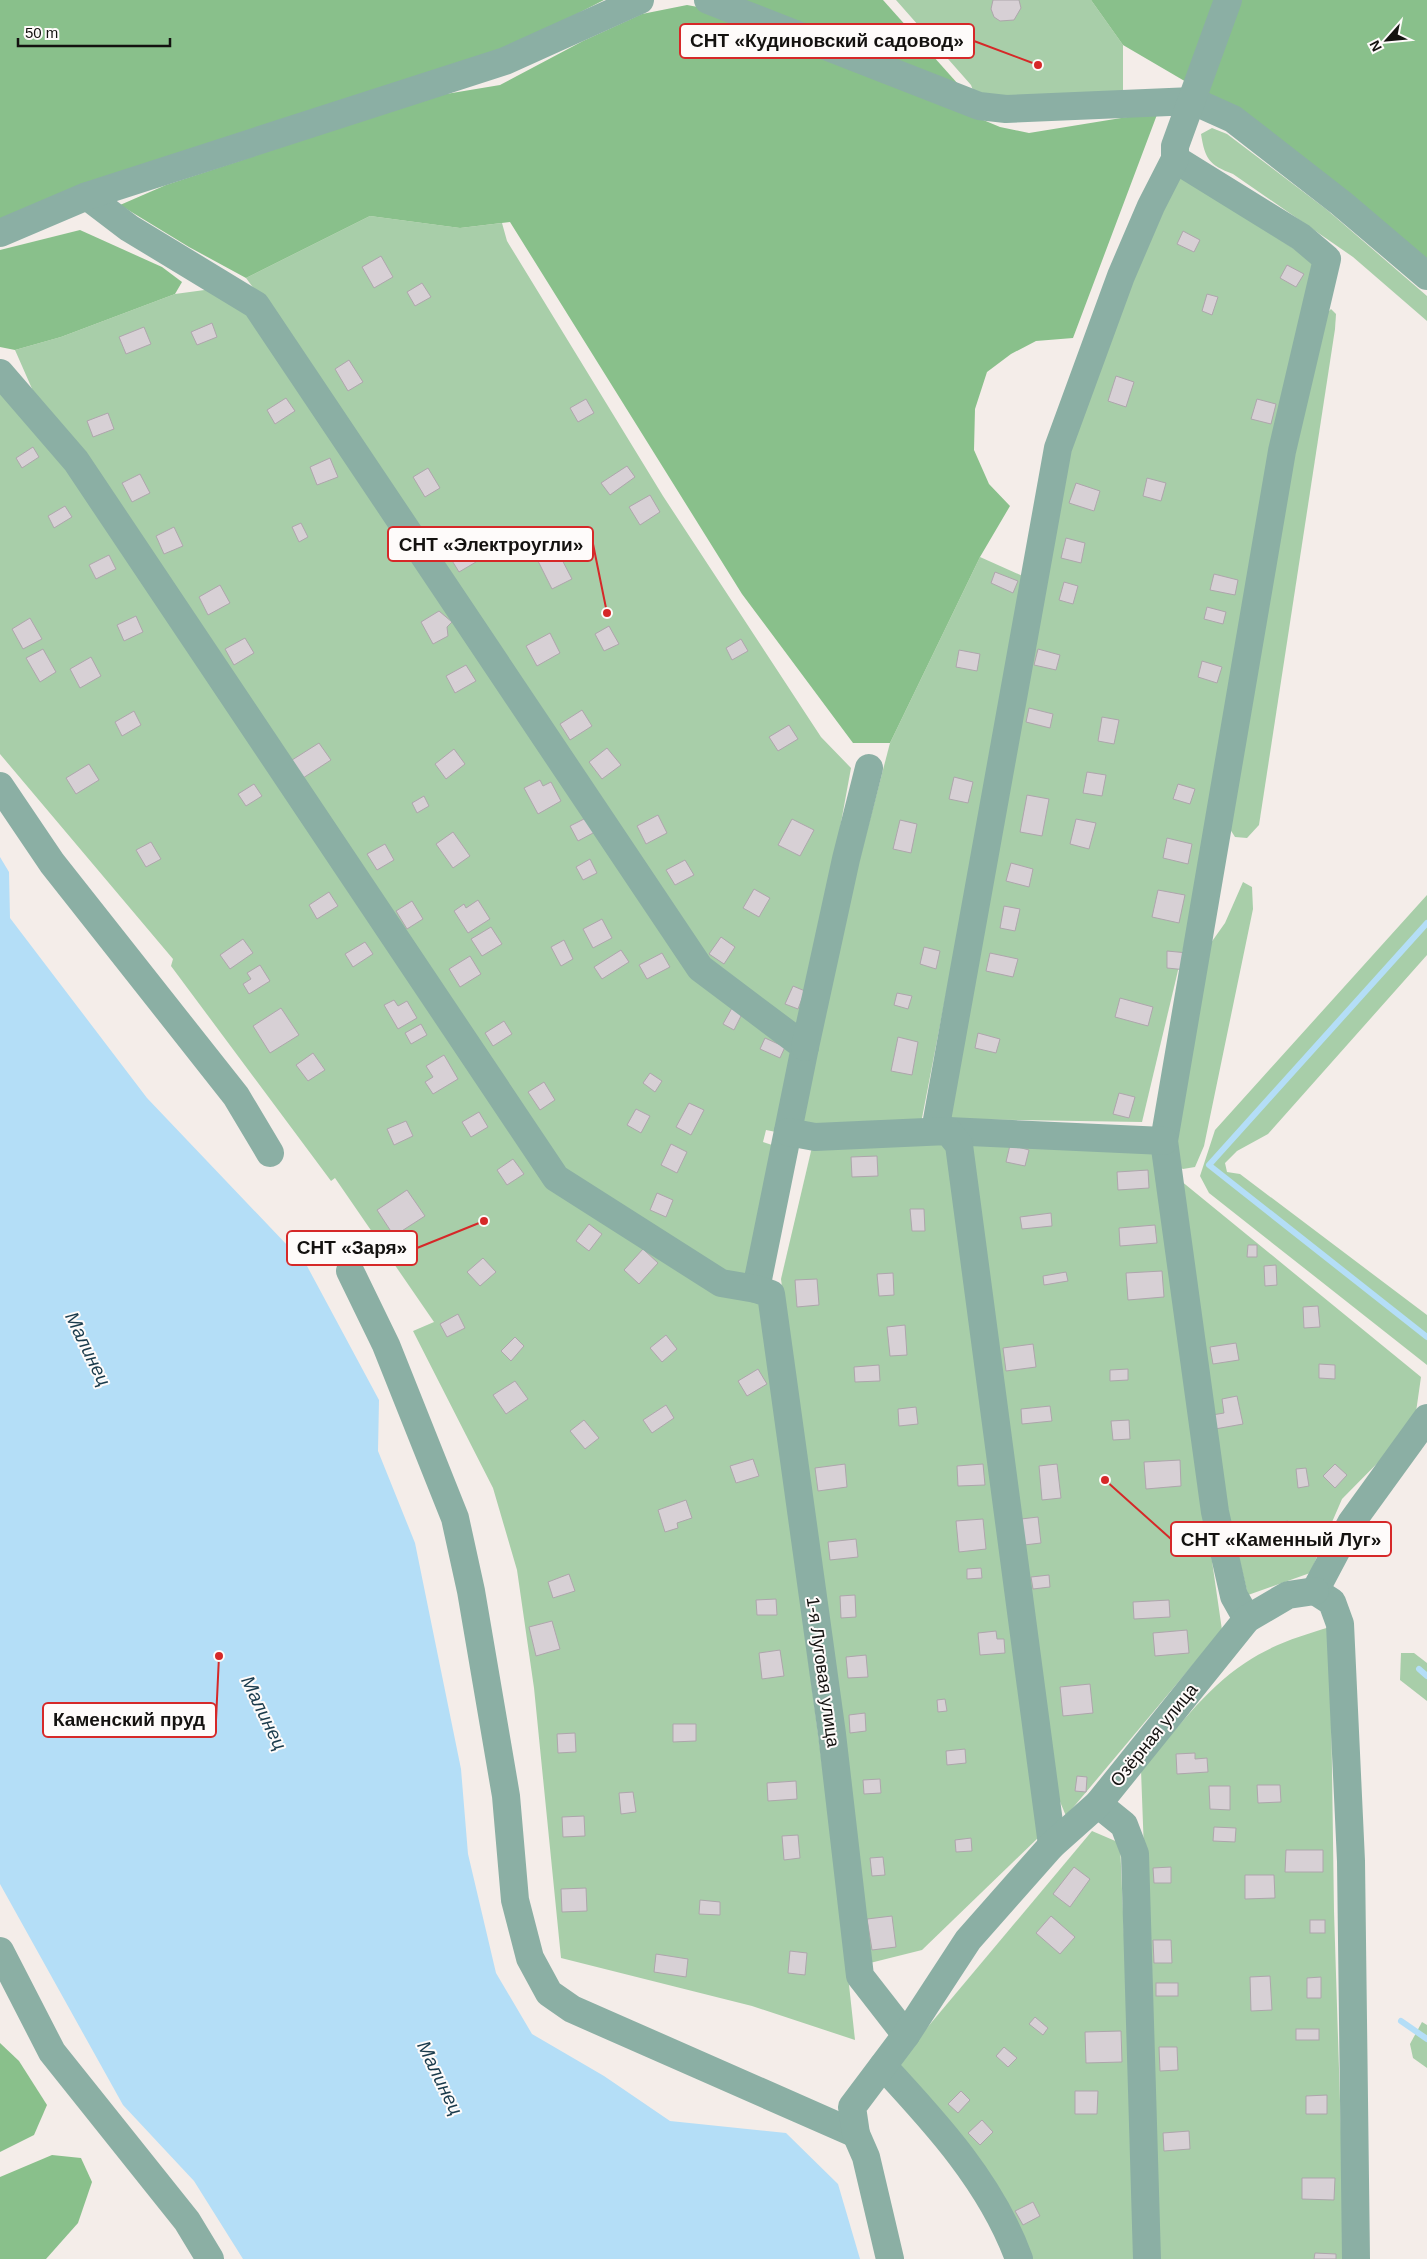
<svg xmlns="http://www.w3.org/2000/svg" width="1427" height="2259" viewBox="0 0 1427 2259" font-family="Arial,sans-serif">
  <style>
    .green { fill: #a8cea9 }
    .forest { fill: #89c08b }
    .water { fill: #b4def7 }
    .lines { fill: none; stroke-linecap: round; stroke-linejoin: round }
    .stream { stroke: #b4def7; stroke-width: 6 }
    .building { fill: #d7d0d5; stroke: #ada6ab }
    .minor { stroke: #8bafa4; stroke-width: 28 }
    .labels { text-anchor: middle; dominant-baseline: central; stroke-width: 4; stroke-linejoin: round; paint-order: stroke }
    .street-label { font-size: 18px; fill: #141210; stroke: #fefbfa }
    .water-label { font-size: 19px; font-style: italic; fill: #193a4b; stroke: #fefbfa }
    .leader { fill: none; stroke: #d62828; stroke-width: 2 }
    .callout-dot { fill: #d62828; stroke: #fefbfa; stroke-width: 2 }
    .callout { fill: #fefbfa; stroke: #d62828; stroke-width: 2 }
    .callout-label { font-size: 19px; text-anchor: middle; font-weight: bold; fill: #141210 }
  </style>
  <rect width="100%" height="100%" fill="#f4ede9"/>
  <g class="green">
    <polygon points="896,0 1091,0 1123,45 1123,104 979,106 971,85"/>
    <path d="M1212,128L1227,134L1326,209L1427,296V321L1353,257L1233,174C1209,165 1205,159 1201,134Z"/>
    <polygon points="1181,176 1316,263 1190,920 1142,1122 945,1119 1068,451 1147,233"/>
    <polygon points="370,216 460,228 502,223 507,241 663,496 821,737 851,768 814,970 799,1029 701,957 308,361 246,278"/>
    <polygon points="212,289 254,320 687,967 797,1052 776,1132 766,1130 763,1142 775,1146 745,1277 728,1276 559,1171 33,391 15,350 61,337 175,294"/>
    <polygon points="1331,309 1336,314 1335,329 1259,825 1247,838 1235,837 1228,826 1286,490 1322,318"/>
    <polygon points="0,387 67,469 551,1184 763,1297 792,1536 839,1893 855,2040 752,2006 561,1958 534,1688 517,1570 493,1488 413,1331 434,1322 335,1178 331,1181 171,966 173,959 0,754"/>
    <polygon points="980,557 1027,578 921,1123 796,1126 813,1037 890,743"/>
    <polygon points="1243,882 1252,887 1253,909 1204,1146 1195,1167 1183,1169 1179,1167 1171,1124 1208,947 1225,923"/>
    <polygon points="1427,895 1427,955 1268,1134 1237,1151 1225,1163 1227,1172 1240,1174 1427,1315 1427,1365 1209,1193 1200,1176 1215,1130"/>
    <polygon points="938,1140 949,1145 1041,1835 922,1950 866,1964 781,1279 812,1147"/>
    <polygon points="967,1142 1156,1146 1160,1203 1222,1630 1066,1816 1046,1768"/>
    <polygon points="1175,1176 1421,1377 1414,1426 1342,1499 1310,1573 1248,1595 1230,1521"/>
    <path d="M1330,1627L1334,1911L1345,2259H1159L1141,1770C1173,1734 1204,1690 1245,1663C1271,1645 1300,1636 1330,1627Z"/>
    <polygon points="1401,1653 1414,1653 1427,1663 1427,1701 1400,1680"/>
    <polygon points="1092,1831 1120,1843 1138,2259 1032,2259 895,2066"/>
    <polygon points="1422,2022 1427,2025 1427,2068 1413,2058 1410,2044"/>
  </g>
  <g class="forest">
    <polygon points="0,0 604,0 522,42 0,222"/>
    <polygon points="735,0 883,0 958,84"/>
    <polygon points="1091,0 1427,0 1427,271 1270,131 1123,45"/>
    <polygon points="687,5 725,12 1000,127 1029,133 1158,112 1073,338 1036,341 1011,354 987,372 975,409 974,450 989,484 1010,506 980,557 890,743 853,743 742,594 510,222 460,228 370,216 246,278 189,247 120,205 166,185 440,95 500,85 583,41 642,14"/>
    <polygon points="80,230 162,267 182,282 175,294 61,337 15,350 0,347 0,250"/>
    <polygon points="0,2043 19,2061 47,2105 34,2135 0,2152"/>
    <polygon points="52,2155 81,2158 92,2182 78,2223 46,2259 0,2259 0,2177"/>
  </g>
  <polygon class="water" points="0,857 9,872 10,918 147,1098 307,1266 379,1400 378,1451 415,1543 461,1769 468,1854 496,1973 532,2034 604,2076 670,2121 786,2133 838,2184 860,2259 243,2259 194,2181 123,2105 0,1884"/>
  <g class="lines">
    <g class="stream">
      <polyline points="1427,923 1209,1165 1427,1337"/>
      <polyline points="1419,1669 1427,1676"/>
      <polyline points="1401,2021 1427,2039"/>
    </g>
  </g>
  <g class="building">
    <polygon points="1019,0 1021,8 1014,20 1000,21 994,17 991,9 993,0"/>
    <polygon points="1183,231 1200,240 1194,252 1177,244"/>
    <polygon points="381,256 393,277 374,288 362,267"/>
    <polygon points="1287,265 1304,274 1296,287 1280,278"/>
    <polygon points="422,283 431,297 415,306 407,292"/>
    <polygon points="1207,294 1218,297 1212,315 1202,311"/>
    <polygon points="212,323 217,337 197,345 191,332"/>
    <polygon points="144,327 151,344 126,354 119,337"/>
    <polygon points="349,360 363,382 348,391 335,369"/>
    <polygon points="1116,376 1134,382 1126,407 1108,401"/>
    <polygon points="286,398 295,411 275,424 267,410"/>
    <polygon points="586,399 594,413 578,422 570,408"/>
    <polygon points="1257,399 1276,404 1271,424 1251,419"/>
    <polygon points="108,413 114,429 93,437 87,421"/>
    <polygon points="33,447 39,457 22,468 16,458"/>
    <polygon points="330,458 338,477 317,485 310,467"/>
    <polygon points="627,466 635,477 610,495 601,483"/>
    <polygon points="428,468 440,488 425,497 413,477"/>
    <polygon points="140,474 150,493 132,502 122,483"/>
    <polygon points="1147,478 1166,483 1161,501 1143,496"/>
    <polygon points="1076,483 1100,491 1094,511 1069,503"/>
    <polygon points="650,495 660,512 640,525 629,507"/>
    <polygon points="65,506 72,517 54,528 48,516"/>
    <polygon points="301,523 308,537 299,542 292,527"/>
    <polygon points="174,527 183,546 164,554 156,536"/>
    <polygon points="1066,538 1085,543 1081,563 1061,558"/>
    <polygon points="467,549 476,562 459,572 451,559"/>
    <polygon points="558,552 572,579 552,589 538,561"/>
    <polygon points="109,555 116,569 96,579 89,565"/>
    <polygon points="995,572 1018,581 1013,593 991,583"/>
    <polygon points="1214,574 1238,580 1235,595 1210,590"/>
    <polygon points="1064,582 1078,586 1073,604 1059,600"/>
    <polygon points="220,585 230,603 208,615 199,597"/>
    <polygon points="1207,607 1226,612 1223,624 1204,619"/>
    <polygon points="439,611 452,622 447,627 448,636 433,644 421,622"/>
    <polygon points="136,616 143,632 124,641 117,625"/>
    <polygon points="30,618 42,639 23,649 12,629"/>
    <polygon points="609,626 619,644 604,651 595,634"/>
    <polygon points="550,633 560,653 537,666 526,646"/>
    <polygon points="245,638 254,653 234,665 225,649"/>
    <polygon points="741,639 748,651 732,660 726,648"/>
    <polygon points="43,649 56,672 40,682 26,658"/>
    <polygon points="1038,649 1060,655 1056,670 1034,665"/>
    <polygon points="959,650 980,654 977,671 956,667"/>
    <polygon points="91,657 101,676 80,688 70,669"/>
    <polygon points="1202,661 1222,667 1217,683 1198,677"/>
    <polygon points="466,665 476,681 455,693 446,676"/>
    <polygon points="1029,708 1053,714 1050,728 1026,722"/>
    <polygon points="582,710 592,726 570,740 560,724"/>
    <polygon points="134,711 141,725 122,736 115,722"/>
    <polygon points="1102,717 1119,720 1114,744 1098,741"/>
    <polygon points="789,725 798,739 778,751 769,737"/>
    <polygon points="319,743 331,760 303,778 292,760"/>
    <polygon points="607,748 621,765 602,779 589,762"/>
    <polygon points="454,749 465,764 446,779 435,764"/>
    <polygon points="89,764 99,780 76,794 66,778"/>
    <polygon points="1087,772 1106,775 1102,796 1083,793"/>
    <polygon points="954,777 973,782 968,803 949,799"/>
    <polygon points="540,780 543,786 551,782 561,801 538,814 524,788"/>
    <polygon points="254,784 262,796 246,806 238,794"/>
    <polygon points="1178,784 1195,789 1190,804 1173,799"/>
    <polygon points="1027,795 1049,799 1042,836 1020,832"/>
    <polygon points="424,796 429,806 417,813 412,803"/>
    <polygon points="658,815 667,833 646,844 637,826"/>
    <polygon points="588,817 595,832 578,841 570,826"/>
    <polygon points="792,819 814,830 800,856 778,845"/>
    <polygon points="1076,819 1096,823 1089,849 1070,844"/>
    <polygon points="900,820 917,824 911,853 893,849"/>
    <polygon points="453,832 470,856 453,868 436,844"/>
    <polygon points="1167,838 1192,844 1188,864 1163,858"/>
    <polygon points="151,842 161,859 146,867 136,850"/>
    <polygon points="385,844 394,860 377,870 367,854"/>
    <polygon points="590,859 597,873 583,880 576,867"/>
    <polygon points="685,860 694,875 675,885 666,870"/>
    <polygon points="1011,863 1033,869 1029,887 1006,881"/>
    <polygon points="754,889 770,898 759,917 743,908"/>
    <polygon points="1158,890 1185,895 1179,923 1152,917"/>
    <polygon points="329,892 338,906 317,919 309,905"/>
    <polygon points="478,900 490,919 468,933 454,911 464,904 466,908"/>
    <polygon points="412,901 423,919 407,929 396,911"/>
    <polygon points="1004,906 1020,909 1015,931 1000,928"/>
    <polygon points="602,919 612,938 593,948 583,929"/>
    <polygon points="491,927 502,944 482,956 471,939"/>
    <polygon points="721,937 735,947 724,964 709,954"/>
    <polygon points="243,939 253,953 230,969 220,955"/>
    <polygon points="564,940 573,959 561,966 551,947"/>
    <polygon points="365,942 373,954 353,967 345,954"/>
    <polygon points="924,947 940,951 936,969 920,964"/>
    <polygon points="621,950 629,962 602,979 594,967"/>
    <polygon points="1167,951 1188,953 1187,970 1167,968"/>
    <polygon points="662,953 670,967 647,979 639,965"/>
    <polygon points="990,953 1018,959 1013,977 986,971"/>
    <polygon points="470,956 481,974 460,987 449,969"/>
    <polygon points="260,965 270,981 249,994 243,984 251,979 247,973"/>
    <polygon points="793,986 805,991 798,1009 785,1004"/>
    <polygon points="897,993 912,996 908,1009 894,1005"/>
    <polygon points="1120,998 1153,1007 1148,1026 1115,1017"/>
    <polygon points="394,1000 398,1006 407,1001 417,1018 398,1029 384,1005"/>
    <polygon points="281,1008 299,1035 270,1053 253,1026"/>
    <polygon points="732,1008 742,1014 734,1030 723,1024"/>
    <polygon points="504,1021 512,1034 493,1046 485,1033"/>
    <polygon points="421,1024 427,1035 411,1044 405,1033"/>
    <polygon points="978,1033 1000,1039 996,1053 975,1048"/>
    <polygon points="898,1037 918,1042 912,1075 891,1071"/>
    <polygon points="765,1038 785,1047 780,1058 760,1049"/>
    <polygon points="313,1053 325,1070 308,1081 296,1065"/>
    <polygon points="444,1055 458,1079 433,1094 425,1082 433,1077 426,1066"/>
    <polygon points="650,1073 662,1081 655,1092 643,1083"/>
    <polygon points="544,1082 555,1100 540,1110 528,1092"/>
    <polygon points="1119,1093 1135,1097 1129,1118 1113,1114"/>
    <polygon points="689,1103 704,1110 691,1135 676,1127"/>
    <polygon points="636,1109 650,1116 641,1133 627,1125"/>
    <polygon points="479,1112 488,1127 471,1137 462,1122"/>
    <polygon points="406,1121 413,1136 394,1145 387,1129"/>
    <polygon points="671,1144 687,1152 677,1173 661,1165"/>
    <polygon points="1010,1145 1029,1150 1025,1166 1006,1162"/>
    <polygon points="877,1156 878,1176 852,1177 851,1157"/>
    <polygon points="513,1159 524,1174 507,1185 497,1170"/>
    <polygon points="1148,1170 1149,1188 1118,1190 1117,1172"/>
    <polygon points="407,1190 425,1216 394,1236 377,1210"/>
    <polygon points="657,1193 673,1200 666,1217 650,1210"/>
    <polygon points="910,1209 924,1209 925,1231 912,1231"/>
    <polygon points="1051,1213 1052,1226 1022,1229 1020,1217"/>
    <polygon points="589,1224 602,1234 589,1251 576,1241"/>
    <polygon points="1155,1225 1157,1243 1120,1246 1119,1228"/>
    <polygon points="1248,1245 1257,1245 1257,1257 1247,1257"/>
    <polygon points="643,1249 658,1263 639,1284 624,1270"/>
    <polygon points="483,1258 496,1272 480,1286 467,1272"/>
    <polygon points="1276,1265 1277,1285 1265,1286 1264,1266"/>
    <polygon points="1162,1271 1164,1297 1128,1300 1126,1273"/>
    <polygon points="1066,1272 1068,1281 1044,1285 1043,1276"/>
    <polygon points="893,1273 894,1295 879,1296 877,1274"/>
    <polygon points="817,1279 819,1305 797,1307 795,1280"/>
    <polygon points="1318,1306 1320,1327 1304,1328 1303,1307"/>
    <polygon points="458,1314 465,1328 447,1337 440,1324"/>
    <polygon points="905,1325 907,1355 890,1356 887,1327"/>
    <polygon points="666,1335 677,1349 662,1362 650,1348"/>
    <polygon points="515,1337 524,1346 511,1361 501,1351"/>
    <polygon points="1236,1343 1239,1360 1213,1364 1210,1347"/>
    <polygon points="1033,1344 1036,1367 1006,1371 1003,1348"/>
    <polygon points="1319,1364 1335,1365 1335,1379 1319,1378"/>
    <polygon points="879,1365 880,1381 855,1382 854,1367"/>
    <polygon points="758,1369 767,1384 747,1396 738,1381"/>
    <polygon points="1128,1369 1128,1380 1110,1381 1110,1370"/>
    <polygon points="515,1381 528,1399 506,1414 493,1395"/>
    <polygon points="1237,1396 1243,1424 1215,1429 1212,1415 1224,1413 1222,1399"/>
    <polygon points="666,1405 674,1418 652,1433 643,1420"/>
    <polygon points="1050,1406 1052,1421 1022,1424 1021,1409"/>
    <polygon points="916,1407 918,1424 899,1426 898,1409"/>
    <polygon points="584,1420 599,1438 585,1449 570,1431"/>
    <polygon points="1129,1420 1130,1439 1113,1440 1111,1421"/>
    <polygon points="753,1459 759,1476 736,1483 730,1466"/>
    <polygon points="1180,1460 1181,1486 1146,1489 1144,1462"/>
    <polygon points="845,1464 847,1487 818,1491 815,1468"/>
    <polygon points="983,1464 985,1485 958,1486 957,1466"/>
    <polygon points="1057,1464 1061,1498 1042,1500 1039,1466"/>
    <polygon points="1335,1464 1347,1475 1335,1488 1323,1476"/>
    <polygon points="1306,1468 1309,1486 1298,1488 1296,1469"/>
    <polygon points="686,1500 692,1518 677,1523 678,1528 665,1532 658,1510"/>
    <polygon points="1038,1517 1041,1543 1024,1545 1021,1519"/>
    <polygon points="983,1519 986,1549 959,1552 956,1521"/>
    <polygon points="1288,1521 1291,1542 1276,1544 1272,1524"/>
    <polygon points="856,1539 858,1557 830,1560 828,1542"/>
    <polygon points="981,1568 982,1578 967,1579 967,1569"/>
    <polygon points="569,1574 575,1591 553,1598 548,1582"/>
    <polygon points="1049,1575 1050,1587 1033,1589 1031,1577"/>
    <polygon points="855,1595 856,1617 841,1618 840,1596"/>
    <polygon points="776,1599 777,1615 757,1615 756,1600"/>
    <polygon points="1169,1600 1170,1617 1134,1619 1133,1602"/>
    <polygon points="552,1621 560,1649 536,1656 529,1627"/>
    <polygon points="1187,1630 1189,1653 1155,1656 1153,1633"/>
    <polygon points="996,1631 997,1639 1004,1639 1005,1653 980,1655 978,1633"/>
    <polygon points="780,1650 784,1676 762,1679 759,1653"/>
    <polygon points="866,1655 868,1677 848,1678 846,1657"/>
    <polygon points="1090,1684 1093,1713 1063,1716 1060,1687"/>
    <polygon points="945,1699 947,1711 938,1712 937,1700"/>
    <polygon points="865,1713 866,1731 850,1733 849,1715"/>
    <polygon points="673,1724 696,1724 696,1741 673,1742"/>
    <polygon points="575,1733 576,1752 558,1753 557,1734"/>
    <polygon points="965,1749 966,1763 947,1765 946,1751"/>
    <polygon points="1195,1753 1195,1759 1207,1758 1208,1772 1177,1774 1176,1754"/>
    <polygon points="1077,1776 1087,1777 1086,1792 1075,1791"/>
    <polygon points="880,1779 881,1793 864,1794 863,1780"/>
    <polygon points="796,1781 797,1799 768,1801 767,1783"/>
    <polygon points="1257,1785 1280,1785 1281,1802 1258,1803"/>
    <polygon points="1209,1786 1230,1786 1230,1810 1210,1809"/>
    <polygon points="633,1792 636,1812 621,1814 619,1793"/>
    <polygon points="584,1816 585,1836 563,1837 562,1817"/>
    <polygon points="1214,1827 1236,1828 1235,1842 1213,1841"/>
    <polygon points="798,1835 800,1858 784,1860 782,1836"/>
    <polygon points="971,1838 972,1851 956,1852 955,1840"/>
    <polygon points="1286,1850 1323,1850 1323,1872 1285,1872"/>
    <polygon points="883,1857 885,1875 872,1876 870,1858"/>
    <polygon points="1074,1867 1090,1879 1070,1907 1053,1894"/>
    <polygon points="1171,1867 1171,1883 1154,1883 1153,1868"/>
    <polygon points="1245,1875 1274,1875 1275,1898 1245,1899"/>
    <polygon points="586,1888 587,1911 562,1912 561,1889"/>
    <polygon points="700,1900 720,1902 720,1915 699,1914"/>
    <polygon points="892,1916 896,1947 872,1950 867,1919"/>
    <polygon points="1051,1916 1075,1937 1060,1954 1036,1933"/>
    <rect x="1310" y="1920" width="15" height="13"/>
    <polygon points="1153,1940 1171,1940 1172,1963 1154,1963"/>
    <polygon points="790,1951 807,1953 805,1975 788,1973"/>
    <polygon points="656,1954 688,1959 686,1977 654,1972"/>
    <polygon points="1270,1976 1272,2010 1251,2011 1250,1977"/>
    <polygon points="1321,1977 1321,1998 1307,1998 1307,1978"/>
    <rect x="1156" y="1983" width="22" height="13"/>
    <polygon points="1035,2017 1048,2028 1043,2035 1029,2024"/>
    <rect x="1296" y="2029" width="23" height="11"/>
    <polygon points="1121,2031 1122,2062 1086,2063 1085,2032"/>
    <polygon points="1004,2047 1017,2058 1008,2067 996,2056"/>
    <polygon points="1159,2047 1177,2047 1178,2070 1160,2071"/>
    <polygon points="961,2091 970,2100 958,2113 948,2104"/>
    <polygon points="1075,2091 1098,2091 1097,2114 1075,2114"/>
    <polygon points="1327,2095 1327,2114 1306,2114 1306,2096"/>
    <polygon points="982,2120 993,2132 980,2145 968,2133"/>
    <polygon points="1189,2131 1190,2149 1164,2151 1163,2133"/>
    <polygon points="1302,2178 1335,2178 1334,2200 1302,2199"/>
    <polygon points="1033,2202 1040,2216 1023,2225 1015,2211"/>
    <polygon points="1315,2253 1336,2254 1336,2259 1314,2259"/>
  </g>
  <g class="lines">
    <g class="minor">
      <polyline points="708,0 979,106 1006,109 1193,101 1233,119 1341,203 1427,276"/>
      <polyline points="1175,159 1301,237 1327,259 1282,451 1164,1141 1215,1512 1234,1596 1247,1619"/>
      <polyline points="87,196 129,228 256,305 700,968 805,1047 756,1289"/>
      <polyline points="0,233 87,196 505,61 640,0"/>
      <polyline points="0,373 76,461 556,1178 721,1283 756,1289 771,1294 832,1734 860,1976 906,2035"/>
      <polyline points="0,786 52,863 236,1096 270,1153"/>
      <polyline points="805,1047 846,859 869,768"/>
      <polyline points="935,1131 1058,448 1121,276 1151,206 1175,159 1175,146 1228,0"/>
      <polyline points="948,1131 1164,1141"/>
      <polyline points="788,1132 815,1137 948,1131 959,1145 1052,1845"/>
      <polyline points="350,1271 386,1345 455,1518 471,1591 506,1796 515,1900 530,1958 549,1993 572,2009 856,2134"/>
      <polyline points="1315,1591 1332,1602 1340,1624 1351,1861 1356,2259"/>
      <polyline points="1315,1591 1351,1523 1427,1418"/>
      <polyline points="1098,1804 1124,1825 1135,1854 1147,2259"/>
      <polyline points="0,1951 52,2052 187,2221 210,2259"/>
      <path d="M883,2066C936,2123 992,2184 1019,2259"/>
      <polyline points="890,2259 866,2157 856,2134 852,2107 906,2035 968,1940 1052,1845 1098,1804 1247,1619 1288,1595 1315,1591"/>
    </g>
  </g>
  <g class="labels">
    <g class="street-label">
      <text transform="translate(823 1672) rotate(82)">1-я Луговая улица</text>
      <text transform="translate(1154 1735) rotate(-51)">Озёрная улица</text>
    </g>
    <g class="water-label">
      <text transform="translate(88 1349) rotate(64)">Малинец</text>
      <text transform="translate(264 1713) rotate(64)">Малинец</text>
      <text transform="translate(440 2078) rotate(64)">Малинец</text>
    </g>
  </g>
  <path class="leader" d="M1038 65L974 41M607 613L593 544M484 1221L417 1248M1105 1480L1171 1539M219 1656L216 1720"/>
  <g class="callout-dot">
    <circle cx="1038" cy="65" r="5"/>
    <circle cx="607" cy="613" r="5"/>
    <circle cx="484" cy="1221" r="5"/>
    <circle cx="1105" cy="1480" r="5"/>
    <circle cx="219" cy="1656" r="5"/>
  </g>
  <g class="callout">
    <rect x="680" y="24" width="294" height="34" rx="5"/>
    <rect x="388" y="527" width="205" height="34" rx="5"/>
    <rect x="287" y="1231" width="130" height="34" rx="5"/>
    <rect x="1171" y="1522" width="220" height="34" rx="5"/>
    <rect x="43" y="1703" width="173" height="34" rx="5"/>
  </g>
  <g class="callout-label">
    <text x="827" y="47">СНТ «Кудиновский садовод»</text>
    <text x="491" y="551">СНТ «Электроугли»</text>
    <text x="352" y="1254">СНТ «Заря»</text>
    <text x="1281" y="1546">СНТ «Каменный Луг»</text>
    <text x="129" y="1726">Каменский пруд</text>
  </g>
  <g transform="translate(1387 40) rotate(243)" stroke="#fefbfa" stroke-width="4" paint-order="stroke">
  <path d="M0-4L9 19L0 12L-9 19Z" fill="#141210"/>
  <text y="-8" font-size="14" font-weight="bold" text-anchor="middle" fill="#141210">N</text>
  </g>
  <path d="M18 38v8h152v-8" fill="none" stroke="#141210" stroke-width="2.5"/>
  <text x="25" y="38" font-size="15" fill="#141210" stroke="#fefbfa" stroke-width="4" paint-order="stroke">50 m</text>
</svg>
